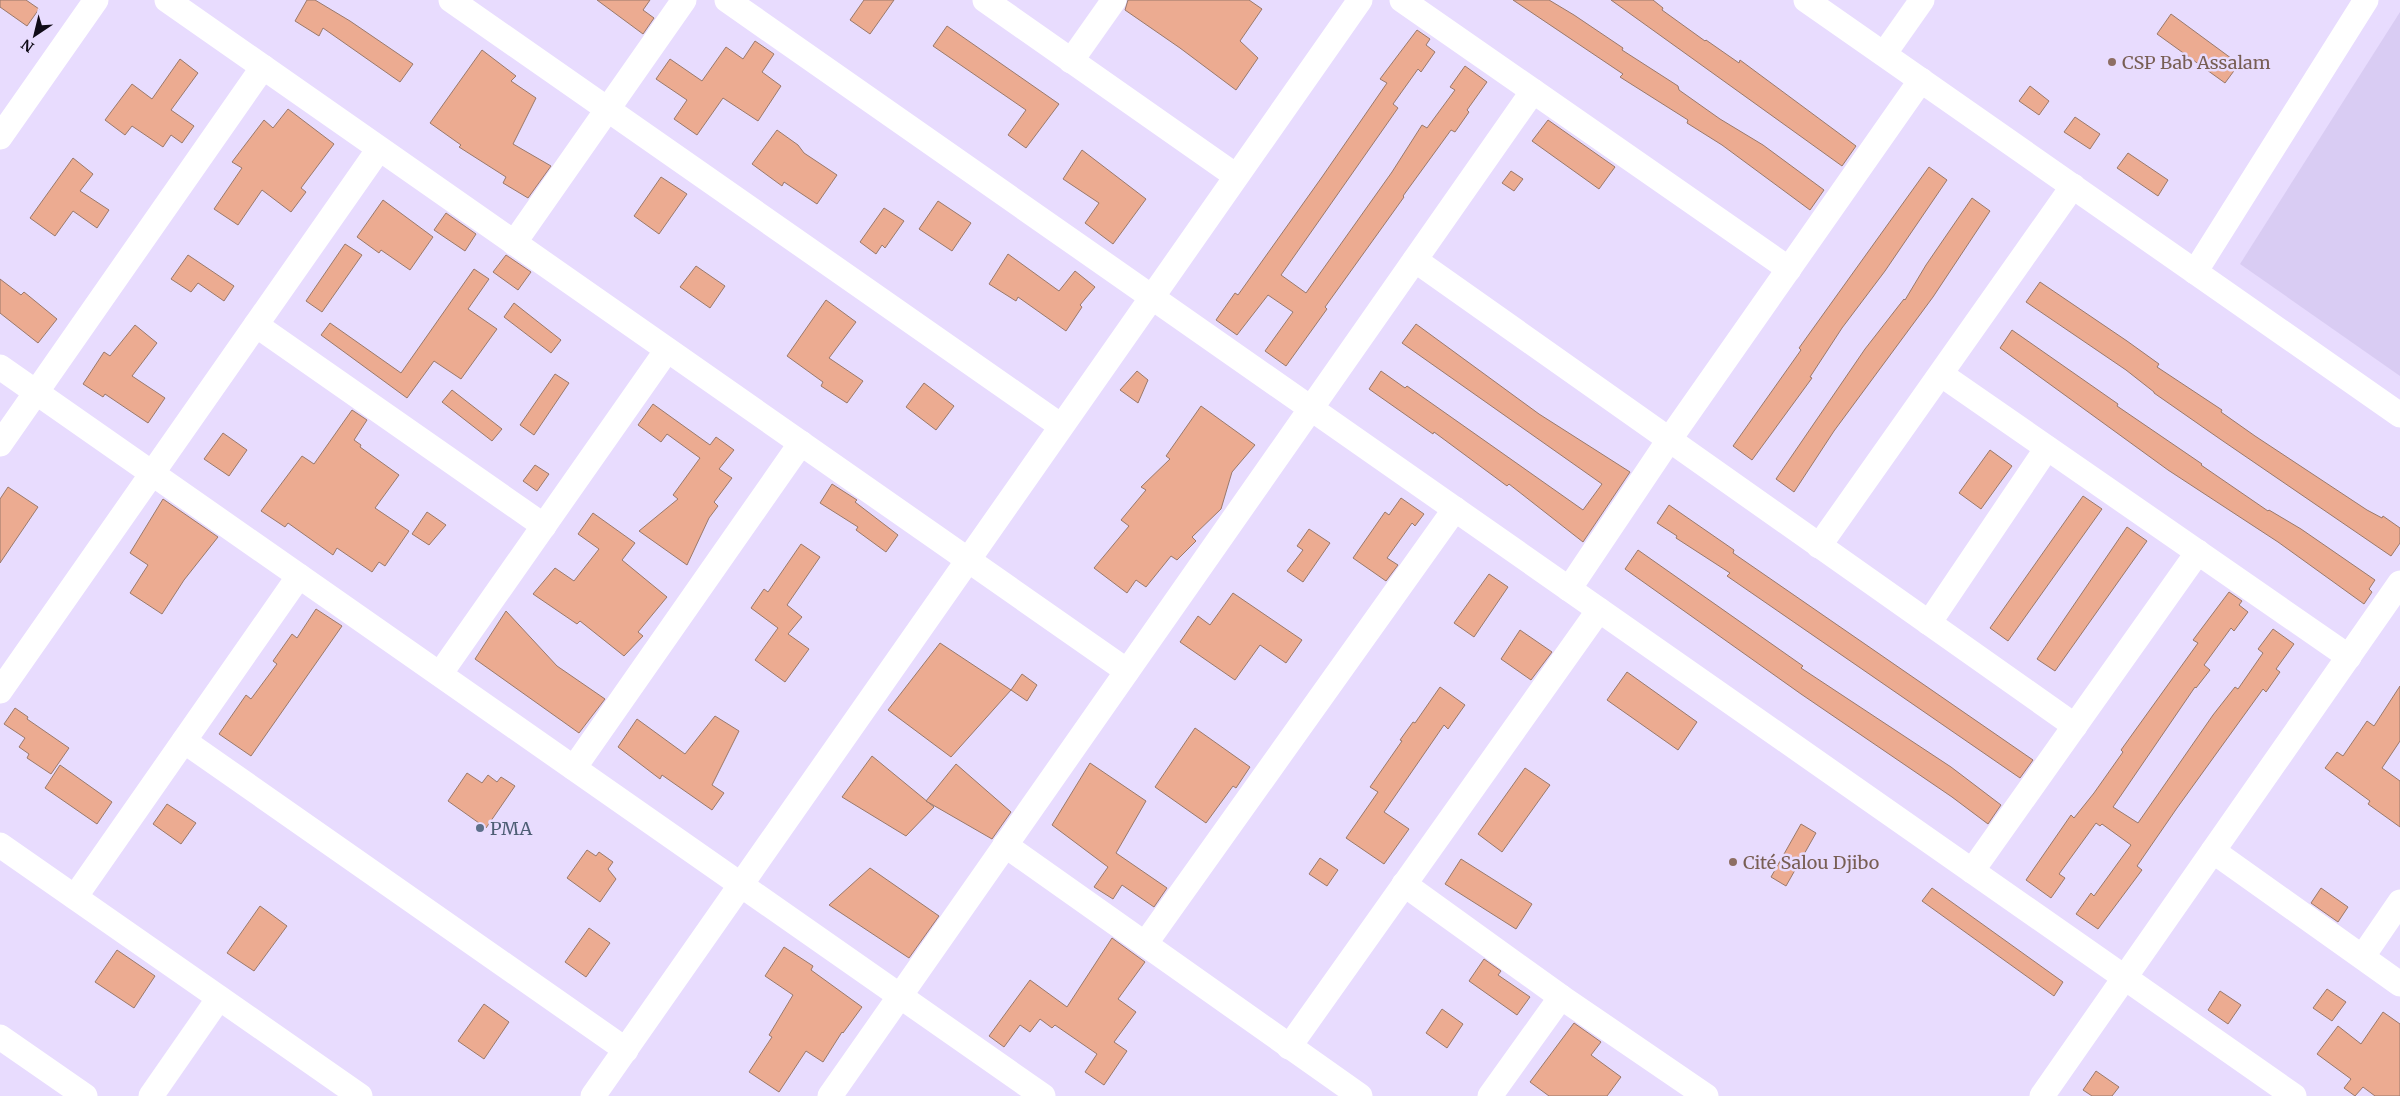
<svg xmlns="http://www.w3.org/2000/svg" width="2400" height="1096" viewBox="0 0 2400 1096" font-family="Merriweather,serif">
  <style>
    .built { fill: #d9ccf3 }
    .building { fill: #ecab91; stroke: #9a796b }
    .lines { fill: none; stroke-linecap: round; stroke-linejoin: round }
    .minor { stroke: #fff; stroke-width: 25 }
    .education-dot { fill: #8d6e63; stroke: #e8dcfe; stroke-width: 2 }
    .service-dot { fill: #5c6f8a; stroke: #e8dcfe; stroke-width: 2 }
    .labels { text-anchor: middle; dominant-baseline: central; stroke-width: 5; stroke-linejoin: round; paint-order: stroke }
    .education-label { font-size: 18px; fill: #785e54; stroke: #e8dcfe; text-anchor: start }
    .service-label { font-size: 18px; fill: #4e5e75; stroke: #e8dcfe; text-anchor: start }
  </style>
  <rect width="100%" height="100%" fill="#e8dcfe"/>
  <polygon class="built" points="2400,12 2400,376 2240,264"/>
  <g class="building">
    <polygon points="0,0 26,0 39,9 27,26 0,7"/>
    <polygon points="307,0 315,0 350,21 413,64 400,82 323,28 319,36 295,21"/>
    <polygon points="597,0 650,0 643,10 654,18 643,34"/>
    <polygon points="864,0 894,0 870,34 850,20"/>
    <polygon points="1128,0 1249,0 1262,9 1240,41 1258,58 1236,90 1180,48 1125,10"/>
    <polygon points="1513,0 1549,0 1574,15 1623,48 1622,50 1678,86 1679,90 1720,119 1763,145 1824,190 1810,210 1722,145 1687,123 1688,120 1620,77 1623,74"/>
    <polygon points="1611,0 1653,0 1663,8 1662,10 1705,41 1706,40 1739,63 1740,60 1856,146 1842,166"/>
    <polygon points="2171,14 2239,64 2225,83 2157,34"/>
    <polygon points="947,26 1059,104 1026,148 1008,135 1026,110 933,46"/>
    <polygon points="1417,30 1430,39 1426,45 1435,52 1421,72 1418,69 1393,104 1398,108 1281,275 1306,293 1392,172 1422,125 1427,128 1455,90 1450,87 1465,66 1487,82 1467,110 1469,112 1455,132 1451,130 1403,196 1404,197 1325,307 1327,309 1286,366 1265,351 1293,312 1268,295 1237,335 1216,320 1235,293 1238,295 1322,177 1387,83 1380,79"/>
    <polygon points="755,41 774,54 762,72 781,86 758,121 723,98 697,135 674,119 687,100 656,79 670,59 702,81 726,47 743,59"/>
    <polygon points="482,50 516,76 511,81 536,98 513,144 551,166 528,198 503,183 506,177 459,147 461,145 430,123"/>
    <polygon points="180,59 198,73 171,110 194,126 182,143 171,135 163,147 132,126 125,135 105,120 132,84 152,99"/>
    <polygon points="2030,86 2049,101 2039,115 2019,101"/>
    <polygon points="288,109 334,144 301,188 306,192 291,212 262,190 238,225 214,209 242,168 232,162 264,120 273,128"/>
    <polygon points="2075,117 2100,134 2090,149 2064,132"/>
    <polygon points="1548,120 1615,167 1599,189 1532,141"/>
    <polygon points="777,130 798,145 804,153 837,175 817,204 784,182 782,186 752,164"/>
    <polygon points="1082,150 1146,199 1113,244 1085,223 1099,203 1063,179"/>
    <polygon points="2128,153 2168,180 2158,196 2117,168"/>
    <polygon points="73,158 93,174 80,191 109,210 97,228 73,211 55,236 30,218"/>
    <polygon points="1929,167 1947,180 1885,271 1842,328 1810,377 1812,378 1752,460 1733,446 1801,350 1799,348"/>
    <polygon points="1511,171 1523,179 1514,191 1502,183"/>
    <polygon points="661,177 687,194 659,234 634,216"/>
    <polygon points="1972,198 1990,211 1933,297 1834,431 1794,492 1776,479 1865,349 1904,299 1905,300 1926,265"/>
    <polygon points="383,200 433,237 410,270 381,250 379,253 357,237"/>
    <polygon points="938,201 971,223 952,251 919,229"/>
    <polygon points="884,208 904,221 885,248 882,245 876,254 860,242"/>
    <polygon points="446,213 476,234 465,251 434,230"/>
    <polygon points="345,244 362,255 322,312 306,301"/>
    <polygon points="1008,254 1059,291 1075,271 1095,287 1080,305 1082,307 1066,331 1018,297 1016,301 989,284"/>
    <polygon points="188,255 234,286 224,301 198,283 191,292 171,279"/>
    <polygon points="506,255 531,272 518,290 493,272"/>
    <polygon points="696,266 725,286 710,308 680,287"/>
    <polygon points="474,269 489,279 468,309 497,329 461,379 434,361 407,398 321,335 330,323 401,373"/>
    <polygon points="0,279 21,295 24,292 57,319 38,343 0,313"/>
    <polygon points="2040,282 2127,341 2159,364 2157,367 2222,410 2221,412 2255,436 2367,510 2382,518 2383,516 2400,528 2400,543 2391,556 2220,439 2154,393 2154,392 2126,370 2026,302"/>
    <polygon points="826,300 856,322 829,358 863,381 847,403 821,386 823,382 787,356"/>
    <polygon points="514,303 561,340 551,353 504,317"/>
    <polygon points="1416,324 1539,414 1630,472 1583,542 1509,484 1507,486 1434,432 1433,434 1369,389 1381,371 1405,388 1407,386 1583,510 1602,484 1402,343"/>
    <polygon points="135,325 157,343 132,376 165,398 148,423 105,394 103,397 83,384 104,352 110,356"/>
    <polygon points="2012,330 2118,404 2117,406 2202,464 2201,465 2268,511 2269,510 2301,529 2375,580 2369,589 2372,592 2364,604 2278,542 2168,470 2000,348"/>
    <polygon points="1137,371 1148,380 1138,403 1120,390"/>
    <polygon points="555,374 569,383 534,435 520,425"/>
    <polygon points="924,383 954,406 936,430 906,407"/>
    <polygon points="452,390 502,429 492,441 442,402"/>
    <polygon points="653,404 710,445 716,437 734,450 719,469 732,478 714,502 718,506 709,518 687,565 639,531 678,499 673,495 700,458 667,434 661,442 638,425"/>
    <polygon points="1201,406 1255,445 1232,472 1221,509 1192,537 1196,541 1177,560 1171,556 1146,587 1136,580 1127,593 1094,568 1129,526 1121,520 1146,490 1141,487 1170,459 1166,456"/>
    <polygon points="352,410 367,420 354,440 361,445 360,447 399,475 375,508 409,531 385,566 379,562 372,572 337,548 333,555 288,523 285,527 261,511 302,456 314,464"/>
    <polygon points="223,433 247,450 229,476 204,459"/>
    <polygon points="1990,450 2012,466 1981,509 1959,493"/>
    <polygon points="535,465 549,474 537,491 523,481"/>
    <polygon points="832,484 857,500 855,502 898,535 886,552 856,530 858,527 820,503"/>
    <polygon points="8,487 38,507 0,563 0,499"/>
    <polygon points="2083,496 2102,509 2008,641 1990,628"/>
    <polygon points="1401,498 1424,514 1415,526 1412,523 1387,558 1398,565 1386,581 1353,558 1385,512 1389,515"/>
    <polygon points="163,499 218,537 184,580 162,614 130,593 148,565 130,553"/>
    <polygon points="1669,505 1734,550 1733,553 2033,760 2020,778 1727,576 1730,573 1676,538 1677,536 1657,523"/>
    <polygon points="427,512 446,525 429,545 412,534"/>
    <polygon points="593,513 635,543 622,560 667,597 638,632 643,636 624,656 580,621 577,624 533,594 555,568 574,581 599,549 578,534"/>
    <polygon points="2127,527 2147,541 2055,671 2037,659"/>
    <polygon points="1309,529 1330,543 1303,582 1287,571 1303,550 1297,546"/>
    <polygon points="801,544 820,557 787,605 802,617 788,634 809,649 785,682 755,660 778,628 751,608 764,589 768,592"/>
    <polygon points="1638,550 1803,666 1801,668 1951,767 2001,805 1988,824 1952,797 1801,694 1625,569"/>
    <polygon points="1489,574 1508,587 1474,637 1454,623"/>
    <polygon points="2229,592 2242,601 2239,605 2248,612 2234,631 2231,628 2204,665 2210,670 2196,688 2195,687 2113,807 2138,823 2213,715 2235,687 2238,689 2263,653 2258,649 2273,629 2294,644 2276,669 2280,672 2266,692 2263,689 2177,808 2137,866 2142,870 2098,929 2076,914 2091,893 2094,896 2131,845 2102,824 2100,826 2096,823 2059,874 2065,878 2051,898 2026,880 2071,815 2074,818 2094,793 2123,752 2121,750 2198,643 2193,640"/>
    <polygon points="1233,593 1302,640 1286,663 1260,645 1235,680 1180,642 1198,616 1210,625"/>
    <polygon points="316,609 342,626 251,756 219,734 246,695 251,699 277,664 273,661 292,634 297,638"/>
    <polygon points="506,611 557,666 605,699 579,733 475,659"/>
    <polygon points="1520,630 1552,652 1531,680 1501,659"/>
    <polygon points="940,643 1011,690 951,757 888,710"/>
    <polygon points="1627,672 1697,722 1678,750 1607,700"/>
    <polygon points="1022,674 1037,685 1027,701 1011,690"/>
    <polygon points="2400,686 2400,741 2382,768 2400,781 2400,827 2368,804 2370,801 2325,768 2337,752 2343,756 2367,721 2374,726"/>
    <polygon points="1440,687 1465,705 1448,729 1444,725 1384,812 1409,829 1384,864 1346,838 1378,792 1370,787 1402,741 1400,740 1413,722 1415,723"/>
    <polygon points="15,708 28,717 27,719 69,748 51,774 27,758 29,754 19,747 25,738 4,724"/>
    <polygon points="715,716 739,731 712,785 724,793 712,810 662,775 660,779 618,747 637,719 685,754"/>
    <polygon points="1195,728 1250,767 1236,788 1233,786 1206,823 1155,787"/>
    <polygon points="872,756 934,807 906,836 842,797"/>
    <polygon points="1090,763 1146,801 1116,853 1167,888 1154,907 1122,885 1113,899 1094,887 1108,867 1052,825"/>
    <polygon points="956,764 1011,812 992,839 926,801"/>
    <polygon points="60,765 112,802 97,824 45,788"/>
    <polygon points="1525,768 1550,785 1502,852 1478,834"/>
    <polygon points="467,773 482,783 488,775 497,782 501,777 515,786 486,828 448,801"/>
    <polygon points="167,804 196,823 181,844 153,824"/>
    <polygon points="1801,824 1816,833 1786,886 1771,877"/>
    <polygon points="587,850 596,856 599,852 613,862 608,869 616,879 600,902 567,878"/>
    <polygon points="1320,858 1338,870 1327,886 1309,874"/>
    <polygon points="1461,859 1532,904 1516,929 1445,884"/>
    <polygon points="870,868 939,916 909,958 829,905"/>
    <polygon points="1932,888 2063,982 2054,996 1922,901"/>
    <polygon points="2321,888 2348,907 2338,922 2311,903"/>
    <polygon points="260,906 287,926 254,971 227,953"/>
    <polygon points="589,928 610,943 586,977 565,962"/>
    <polygon points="1112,938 1145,962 1118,999 1136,1012 1114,1042 1127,1051 1104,1085 1085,1072 1097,1054 1055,1025 1052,1028 1040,1019 1030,1032 1020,1025 1004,1047 989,1036 1030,980 1067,1007"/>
    <polygon points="784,947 813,966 811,970 862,1007 843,1033 842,1032 823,1062 806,1051 779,1092 749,1072 772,1037 769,1035 793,995 765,976"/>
    <polygon points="117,950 155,976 134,1008 95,982"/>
    <polygon points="1484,959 1501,971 1498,975 1530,997 1517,1015 1469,981"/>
    <polygon points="2327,989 2346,1002 2332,1021 2313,1008"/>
    <polygon points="2220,991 2241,1005 2228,1024 2208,1010"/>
    <polygon points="484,1004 509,1022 484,1059 458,1041"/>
    <polygon points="1442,1009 1463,1024 1447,1048 1426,1033"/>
    <polygon points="2383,1012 2400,1024 2400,1096 2375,1096 2363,1087 2355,1096 2344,1088 2351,1079 2317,1054 2338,1026 2361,1044"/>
    <polygon points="1574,1023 1601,1042 1591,1055 1621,1077 1607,1096 1549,1096 1530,1082"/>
    <polygon points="2096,1071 2119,1087 2112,1096 2092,1096 2083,1090"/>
  </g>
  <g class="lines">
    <g class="minor">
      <polyline points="167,0 1127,671"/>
      <polyline points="451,0 1061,426"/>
      <polyline points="727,0 2294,1096"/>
      <polyline points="985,0 1236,176"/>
      <polyline points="1402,0 1789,269"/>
      <polyline points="1806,0 2400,415"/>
      <polyline points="1884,54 1922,0"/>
      <polyline points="1071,61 1114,0"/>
      <polyline points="0,137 96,0"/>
      <polyline points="514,243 684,0"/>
      <polyline points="1415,260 2075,726"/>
      <polyline points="2195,272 2366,0"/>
      <polyline points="256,325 544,526"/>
      <polyline points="0,367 1043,1096"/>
      <polyline points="1942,375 2349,657"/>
      <polyline points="0,444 263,67"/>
      <polyline points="1819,546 2073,186"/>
      <polyline points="1569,589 1669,440 1921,80"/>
      <polyline points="1929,623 2047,448"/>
      <polyline points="440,674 667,350"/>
      <polyline points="0,691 379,149"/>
      <polyline points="184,741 626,1050"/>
      <polyline points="574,768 801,443"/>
      <polyline points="0,845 360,1096"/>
      <polyline points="1005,845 1360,1096"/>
      <polyline points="2213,851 2400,984"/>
      <polyline points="1972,871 2198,552"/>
      <polyline points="1404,884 1561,997 1706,1096"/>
      <polyline points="75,897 299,576"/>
      <polyline points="1145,944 1455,509"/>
      <polyline points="2363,956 2400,902"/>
      <polyline points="0,1037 85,1096"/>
      <polyline points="1289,1047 1599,610"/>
      <polyline points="151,1096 219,998"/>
      <polyline points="593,1096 1360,0"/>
      <polyline points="830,1096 1533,91"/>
      <polyline points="1490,1096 1561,997"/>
      <polyline points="2042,1096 2400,583"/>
    </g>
  </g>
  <g class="education-dot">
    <circle cx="2112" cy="62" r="5"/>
    <circle cx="1733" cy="862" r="5"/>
  </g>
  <circle class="service-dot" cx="480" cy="828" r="5"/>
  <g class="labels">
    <g class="education-label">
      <text x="2122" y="62">CSP Bab Assalam</text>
      <text x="1743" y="862">Cité Salou Djibo</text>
    </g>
    <g class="service-label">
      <text x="490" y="828">PMA</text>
    </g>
  </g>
  <g transform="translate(35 35) rotate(215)" stroke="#e8dcfe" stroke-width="4" paint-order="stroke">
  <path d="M0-4L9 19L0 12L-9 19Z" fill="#100c17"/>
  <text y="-8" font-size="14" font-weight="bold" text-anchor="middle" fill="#100c17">N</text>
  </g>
</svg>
